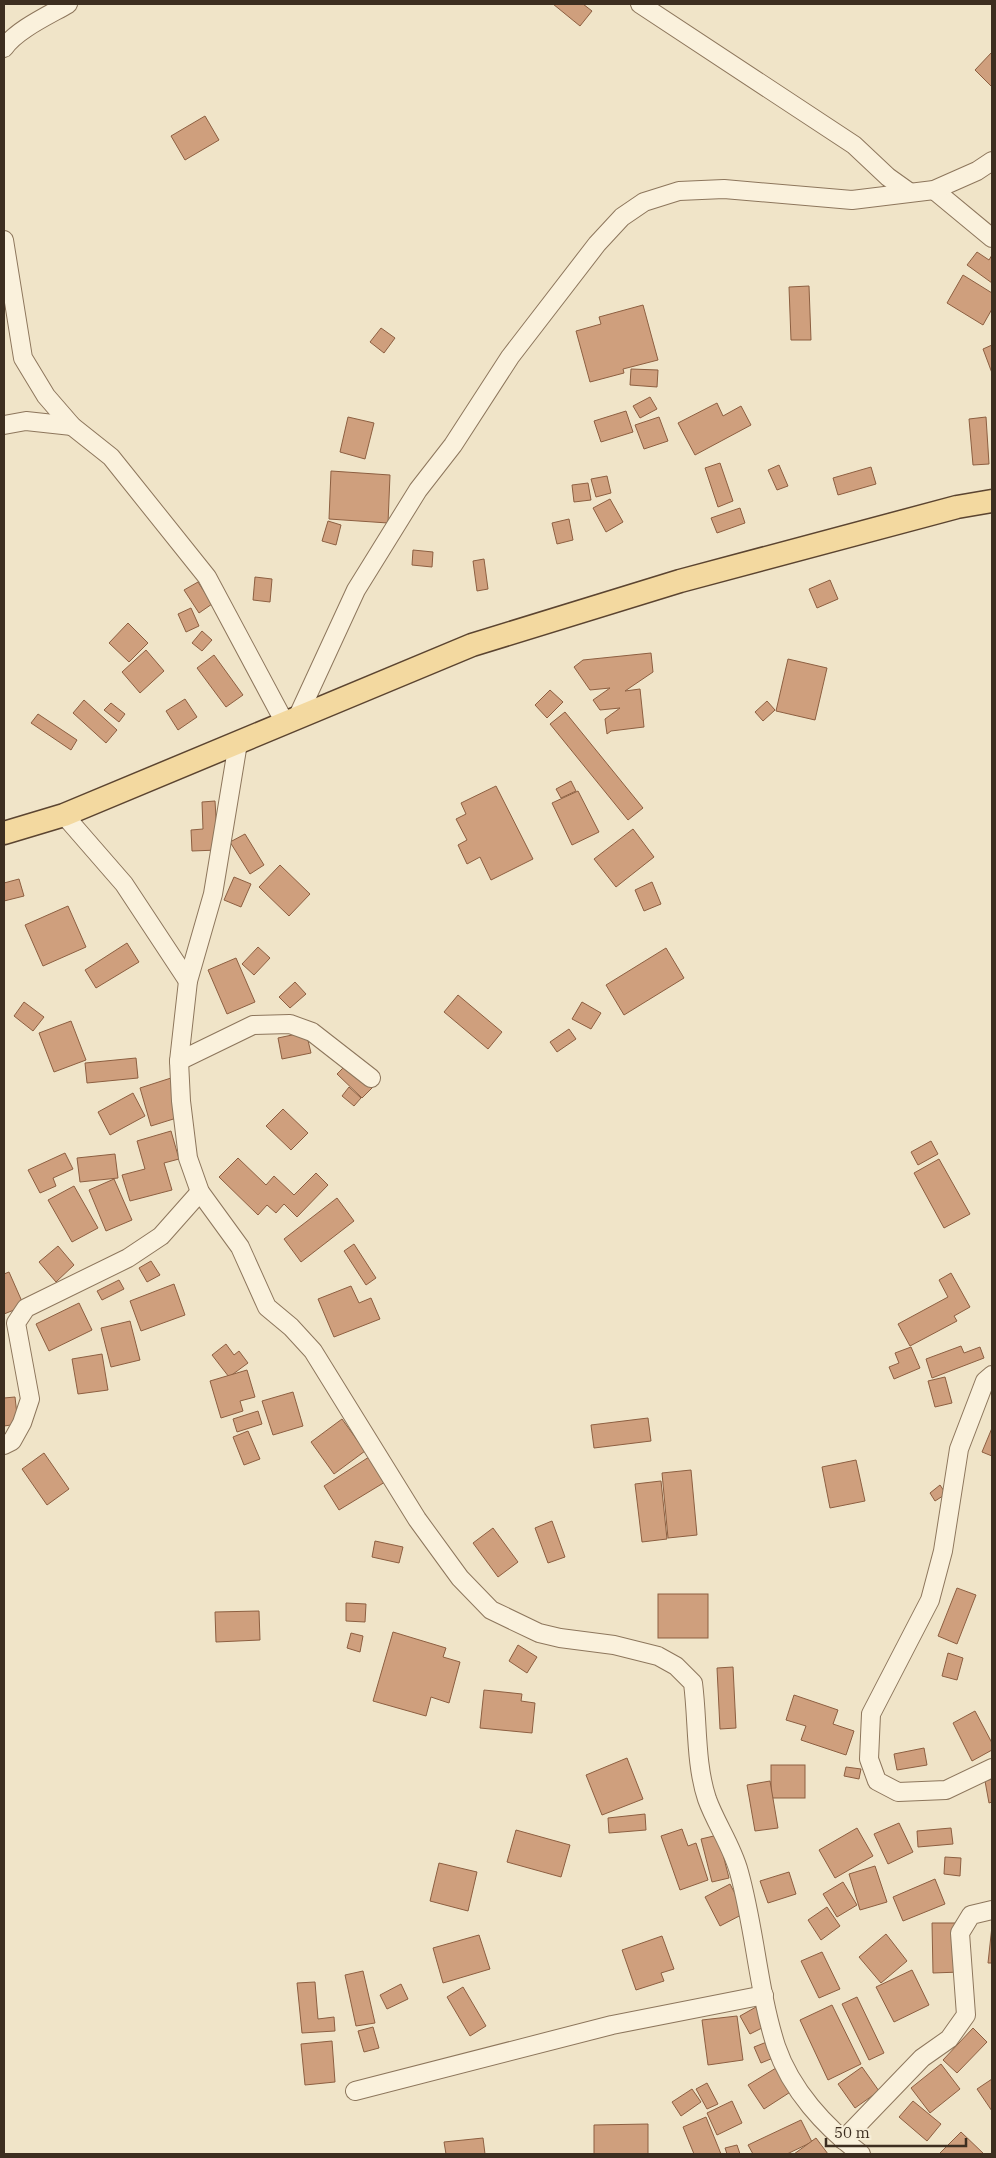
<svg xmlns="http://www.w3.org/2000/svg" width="996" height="2158" viewBox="0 0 996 2158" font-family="'IBM Plex Serif',serif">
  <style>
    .building { fill: #cf9f7d; stroke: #8d5f41 }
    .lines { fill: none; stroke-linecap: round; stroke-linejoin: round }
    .minor-casing { stroke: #8d765c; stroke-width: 20 }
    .major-casing { stroke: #5b4430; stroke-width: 25 }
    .minor { stroke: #faf1dc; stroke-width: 18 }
    .major { stroke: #f3d9a0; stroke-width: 22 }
  </style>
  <rect width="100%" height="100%" fill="#f0e4c8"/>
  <g class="building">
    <polygon points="553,4 583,4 592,11 580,26"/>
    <polygon points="992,52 992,87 975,70"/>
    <polygon points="205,116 219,140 185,160 171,136"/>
    <polygon points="977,252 989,260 992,255 992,283 967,265"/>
    <polygon points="963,275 992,293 992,309 983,325 947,303"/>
    <polygon points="809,286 811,340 791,340 789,287"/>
    <polygon points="643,305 658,360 623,369 624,373 590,382 576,331 601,324 599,317"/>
    <polygon points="381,328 395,338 384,353 370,342"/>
    <polygon points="992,345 992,373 983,349"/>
    <polygon points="631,369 658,370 657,387 630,385"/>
    <polygon points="650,397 657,409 640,418 633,406"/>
    <polygon points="717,403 723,416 741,406 751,425 695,455 678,423"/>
    <polygon points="626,411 633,432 601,442 594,421"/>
    <polygon points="348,417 374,423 365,459 340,452"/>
    <polygon points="659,417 668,441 644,449 635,425"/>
    <polygon points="986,417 989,464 973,465 969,419"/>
    <polygon points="720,463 733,501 718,507 705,468"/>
    <polygon points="779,465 788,486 777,490 768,470"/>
    <polygon points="871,467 876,484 838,495 833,478"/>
    <polygon points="331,471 390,475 388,523 329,519"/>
    <polygon points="607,476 611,493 596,497 591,479"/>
    <polygon points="588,483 591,500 574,502 572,485"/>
    <polygon points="610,499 623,522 606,532 593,508"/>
    <polygon points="740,508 745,523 717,533 711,518"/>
    <polygon points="569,519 573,540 557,544 552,523"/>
    <polygon points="328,521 341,525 336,545 322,541"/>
    <polygon points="413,550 433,552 432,567 412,565"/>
    <polygon points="484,559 488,589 477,591 473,561"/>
    <polygon points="255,577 272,579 270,602 253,600"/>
    <polygon points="830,580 838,599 817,608 809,589"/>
    <polygon points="198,582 212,604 199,613 184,590"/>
    <polygon points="191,608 199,626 186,632 178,614"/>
    <polygon points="128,623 148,643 129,662 109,643"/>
    <polygon points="202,631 212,640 202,651 192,643"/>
    <polygon points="146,650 164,671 140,693 122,672"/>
    <polygon points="651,653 653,672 625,691 640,689 644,727 611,731 607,734 605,719 620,708 600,710 593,700 610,688 590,690 574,667 583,660"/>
    <polygon points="214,655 243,695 226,707 197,668"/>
    <polygon points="788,659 827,668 815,720 776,711"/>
    <polygon points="550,690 563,702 547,718 535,705"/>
    <polygon points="185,699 197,717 178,730 166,711"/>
    <polygon points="84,700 117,730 106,743 73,713"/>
    <polygon points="767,701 775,710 763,721 755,712"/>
    <polygon points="111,703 125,714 119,722 104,710"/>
    <polygon points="565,712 643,808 628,820 550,724"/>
    <polygon points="38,714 77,740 71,750 31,723"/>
    <polygon points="571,781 576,791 561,798 556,789"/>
    <polygon points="496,786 533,859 491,880 480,857 467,864 458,845 467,840 456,819 466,814 461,803"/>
    <polygon points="578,791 599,832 572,845 552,803"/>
    <polygon points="215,801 218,850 192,851 191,830 203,829 202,802"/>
    <polygon points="633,829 654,857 616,887 594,859"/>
    <polygon points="245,834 264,865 250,874 230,842"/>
    <polygon points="280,865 310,894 289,916 259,887"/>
    <polygon points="234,877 251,884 241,907 224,900"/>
    <polygon points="19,879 24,896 4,901 4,883"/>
    <polygon points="652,882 661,904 644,911 635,890"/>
    <polygon points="68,906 86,947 43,966 25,925"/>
    <polygon points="127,943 139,962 96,988 85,970"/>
    <polygon points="258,947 270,958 254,975 242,964"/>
    <polygon points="666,948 684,978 624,1015 606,985"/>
    <polygon points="236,958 255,1002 227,1014 208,970"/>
    <polygon points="295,982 306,994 290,1008 279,997"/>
    <polygon points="458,995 502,1032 488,1049 444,1012"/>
    <polygon points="24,1002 44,1017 33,1031 14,1016"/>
    <polygon points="582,1002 601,1013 591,1029 572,1019"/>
    <polygon points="71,1021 86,1060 54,1072 39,1033"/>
    <polygon points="569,1029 576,1039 557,1052 550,1042"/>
    <polygon points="306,1032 311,1053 282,1059 278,1038"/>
    <polygon points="136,1058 138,1078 87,1083 85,1063"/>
    <polygon points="352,1059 377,1083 362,1098 337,1074"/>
    <polygon points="171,1078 183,1116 151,1126 140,1088"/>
    <polygon points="349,1087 361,1098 354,1106 342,1096"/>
    <polygon points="133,1093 145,1116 110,1135 98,1112"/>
    <polygon points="283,1109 308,1133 291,1150 266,1126"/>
    <polygon points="171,1131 179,1159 164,1163 172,1190 130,1201 122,1175 145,1169 137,1141"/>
    <polygon points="931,1141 938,1154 918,1165 911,1152"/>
    <polygon points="65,1153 73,1169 53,1178 56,1186 40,1193 28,1170"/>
    <polygon points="115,1154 118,1178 80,1182 77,1158"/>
    <polygon points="238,1158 266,1185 274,1176 294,1195 316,1173 328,1185 297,1217 284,1204 276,1213 267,1205 258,1215 219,1177"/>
    <polygon points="939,1159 970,1214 944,1228 914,1173"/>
    <polygon points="114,1179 132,1220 106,1231 89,1190"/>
    <polygon points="74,1186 98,1228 72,1242 48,1200"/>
    <polygon points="337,1198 354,1221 301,1262 284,1239"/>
    <polygon points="354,1244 376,1278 366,1285 344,1251"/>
    <polygon points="58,1246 74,1265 56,1282 39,1262"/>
    <polygon points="151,1261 160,1275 147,1282 139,1268"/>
    <polygon points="9,1272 24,1306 4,1314 4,1274"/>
    <polygon points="951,1273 970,1307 954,1316 957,1321 910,1346 898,1324 948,1297 939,1280"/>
    <polygon points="119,1280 124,1289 102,1300 97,1291"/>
    <polygon points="174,1284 185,1315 141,1331 130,1301"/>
    <polygon points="351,1286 359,1303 371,1298 380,1319 334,1337 318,1299"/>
    <polygon points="79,1303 92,1330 49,1351 36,1324"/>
    <polygon points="130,1321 140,1360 111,1367 101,1328"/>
    <polygon points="226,1344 234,1355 239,1351 248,1363 229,1377 212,1355"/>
    <polygon points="961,1346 964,1353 980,1347 984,1358 932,1378 926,1359"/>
    <polygon points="911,1347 920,1368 894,1379 889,1367 899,1363 895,1353"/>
    <polygon points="102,1354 108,1390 78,1394 72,1359"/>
    <polygon points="247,1370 255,1397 240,1401 243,1411 221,1418 210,1381"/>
    <polygon points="945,1377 952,1403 935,1407 928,1381"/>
    <polygon points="293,1392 303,1426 273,1435 262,1401"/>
    <polygon points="15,1397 18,1424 4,1426 4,1398"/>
    <polygon points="258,1411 262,1424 237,1432 233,1419"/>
    <polygon points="648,1418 651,1441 594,1448 591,1425"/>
    <polygon points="342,1419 365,1451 334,1474 311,1442"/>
    <polygon points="992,1428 992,1456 982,1452"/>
    <polygon points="248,1431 260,1459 244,1465 233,1437"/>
    <polygon points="44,1453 69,1489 47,1505 22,1469"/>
    <polygon points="369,1457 385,1482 339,1510 324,1486"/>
    <polygon points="856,1460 865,1501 830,1508 822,1467"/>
    <polygon points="691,1470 697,1535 668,1538 662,1473"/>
    <polygon points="661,1481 667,1539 642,1542 635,1484"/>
    <polygon points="940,1485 946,1494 935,1501 930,1493"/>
    <polygon points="552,1521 565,1557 548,1563 535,1528"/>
    <polygon points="493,1528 518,1562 498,1577 473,1543"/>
    <polygon points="375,1541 403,1547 399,1563 372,1557"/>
    <polygon points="957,1588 976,1595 957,1644 938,1636"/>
    <rect x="658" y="1594" width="50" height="44"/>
    <polygon points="346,1603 366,1604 365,1622 346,1621"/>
    <polygon points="259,1611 260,1640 216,1642 215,1612"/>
    <polygon points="393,1632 446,1648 443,1657 460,1662 449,1703 431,1697 426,1716 373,1701"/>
    <polygon points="351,1633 363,1636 360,1652 347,1648"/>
    <polygon points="518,1645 537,1657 527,1673 509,1661"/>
    <polygon points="948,1653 963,1658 957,1680 942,1676"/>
    <polygon points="733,1667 736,1728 720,1729 717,1668"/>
    <polygon points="484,1690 522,1694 521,1701 535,1703 532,1733 480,1728"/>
    <polygon points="794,1695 838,1710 833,1724 854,1731 846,1755 801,1740 806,1726 786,1720"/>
    <polygon points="975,1711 992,1743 992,1750 972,1761 953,1723"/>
    <polygon points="924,1748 927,1765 897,1770 894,1754"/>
    <polygon points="627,1758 643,1799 602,1815 586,1775"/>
    <rect x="771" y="1765" width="34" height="33"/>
    <polygon points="846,1767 861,1769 859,1779 844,1776"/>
    <polygon points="992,1779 992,1802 989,1803 985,1781"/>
    <polygon points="770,1781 778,1828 755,1831 747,1785"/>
    <polygon points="645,1814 646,1830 609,1833 608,1818"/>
    <polygon points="899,1823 913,1852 888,1864 874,1834"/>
    <polygon points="857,1828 873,1856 835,1878 819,1850"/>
    <polygon points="951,1828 953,1844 918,1847 917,1831"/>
    <polygon points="682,1829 688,1846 696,1843 708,1880 680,1890 661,1836"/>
    <polygon points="516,1830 570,1845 561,1877 507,1862"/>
    <polygon points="718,1835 729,1878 712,1882 701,1839"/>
    <polygon points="945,1857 961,1858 960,1876 944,1874"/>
    <polygon points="439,1863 477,1872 468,1911 430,1901"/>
    <polygon points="875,1866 887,1902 860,1910 849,1874"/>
    <polygon points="789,1872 796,1894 768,1903 760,1881"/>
    <polygon points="935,1879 945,1904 903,1921 893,1897"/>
    <polygon points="843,1882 857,1905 837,1917 823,1894"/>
    <polygon points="730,1884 745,1913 720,1926 705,1897"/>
    <polygon points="827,1907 840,1926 821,1940 808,1920"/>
    <polygon points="932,1923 959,1923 960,1972 933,1973"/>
    <polygon points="992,1926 992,1963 988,1963"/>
    <polygon points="886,1934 907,1961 881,1983 859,1957"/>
    <polygon points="479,1935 490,1969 443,1983 433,1948"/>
    <polygon points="662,1936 674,1969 661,1973 664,1981 636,1990 622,1950"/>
    <polygon points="822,1952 840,1989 819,1998 801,1961"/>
    <polygon points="912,1970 929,2005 894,2022 876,1987"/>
    <polygon points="363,1971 375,2023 356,2026 345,1975"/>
    <polygon points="315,1982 318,2019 334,2017 335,2031 302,2033 297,1983"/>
    <polygon points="401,1984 408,1999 387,2009 380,1995"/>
    <polygon points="463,1987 486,2026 470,2036 447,1997"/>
    <polygon points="857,1997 884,2053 869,2060 842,2004"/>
    <polygon points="832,2005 861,2064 828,2080 800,2020"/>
    <polygon points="756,2007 766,2026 750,2034 740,2016"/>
    <polygon points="737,2016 743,2060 708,2065 702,2020"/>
    <polygon points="373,2027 379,2048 364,2052 358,2031"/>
    <polygon points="973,2028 987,2042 957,2073 943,2060"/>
    <polygon points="772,2040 778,2056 761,2063 754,2047"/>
    <polygon points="332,2041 335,2082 305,2085 301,2044"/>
    <polygon points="941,2064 960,2089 930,2113 911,2088"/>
    <polygon points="781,2065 795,2089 764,2109 748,2085"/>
    <polygon points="862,2067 879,2091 855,2108 838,2084"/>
    <polygon points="992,2079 992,2111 977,2089"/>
    <polygon points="707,2083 718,2104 707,2109 696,2089"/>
    <polygon points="692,2089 701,2102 681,2116 672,2102"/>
    <polygon points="732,2101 742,2123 717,2135 707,2113"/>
    <polygon points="913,2101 941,2124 927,2141 899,2117"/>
    <polygon points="706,2117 721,2154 694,2154 683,2127"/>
    <polygon points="801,2120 812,2142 787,2154 753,2154 748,2145"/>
    <polygon points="648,2124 648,2154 594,2154 594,2125"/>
    <polygon points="961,2132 984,2154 939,2154"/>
    <polygon points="483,2138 485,2154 446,2154 444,2142"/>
    <polygon points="816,2138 828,2154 794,2154"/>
    <polygon points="737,2145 740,2154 727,2154 725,2148"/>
  </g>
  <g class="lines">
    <g class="minor-casing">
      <g id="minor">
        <polyline points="640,4 854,145 888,177 909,192"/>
        <path d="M4,48C16,30 49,15 68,4"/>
        <polyline points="934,190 992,238"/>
        <polyline points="4,240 23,358 46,396 72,426 111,457 207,577 285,723"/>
        <polyline points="4,425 26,421 72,426"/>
        <polyline points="297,718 356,590 418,490 453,445 510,357 597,244 622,217 644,202 679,191 724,189 852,200 934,190 977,171 992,161"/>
        <path d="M238,743L213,894L188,981L179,1061L181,1101L188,1158L200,1192L240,1247L267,1307L291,1327L313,1351L417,1519L460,1578L491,1610L539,1633L560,1638L614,1645L658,1656L676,1666L693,1683C698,1721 695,1763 707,1799C716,1824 732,1846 739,1872C755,1929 758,1990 776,2046C791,2090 825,2127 861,2154"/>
        <polyline points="64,815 124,884 188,981"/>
        <polyline points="179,1061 253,1025 290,1024 312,1032 371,1078"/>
        <polyline points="992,1375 985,1381 959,1449 943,1551 930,1600 871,1714 869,1759 877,1781 898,1792 946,1790 992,1768"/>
        <polyline points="4,1445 12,1441 22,1423 30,1399 16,1323 26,1308 128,1258 161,1236 200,1192"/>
        <polyline points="355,2091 612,2025 764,1995"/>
        <polyline points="843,2140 922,2058 949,2039 966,2015 960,1933 971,1915 992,1910"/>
      </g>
    </g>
    <g class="major-casing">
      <polyline id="major" points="4,833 64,815 472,645 680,581 957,507 992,501"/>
    </g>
    <use href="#minor" class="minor"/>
    <use href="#major" class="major"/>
  </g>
  <rect width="996" height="2158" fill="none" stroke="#3d2e20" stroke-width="10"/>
  <path d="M826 2138v8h140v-8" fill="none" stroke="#3d2e20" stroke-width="2.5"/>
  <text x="834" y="2138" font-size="15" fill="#3d2e20" stroke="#f7eed8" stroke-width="4" paint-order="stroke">50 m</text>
</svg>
